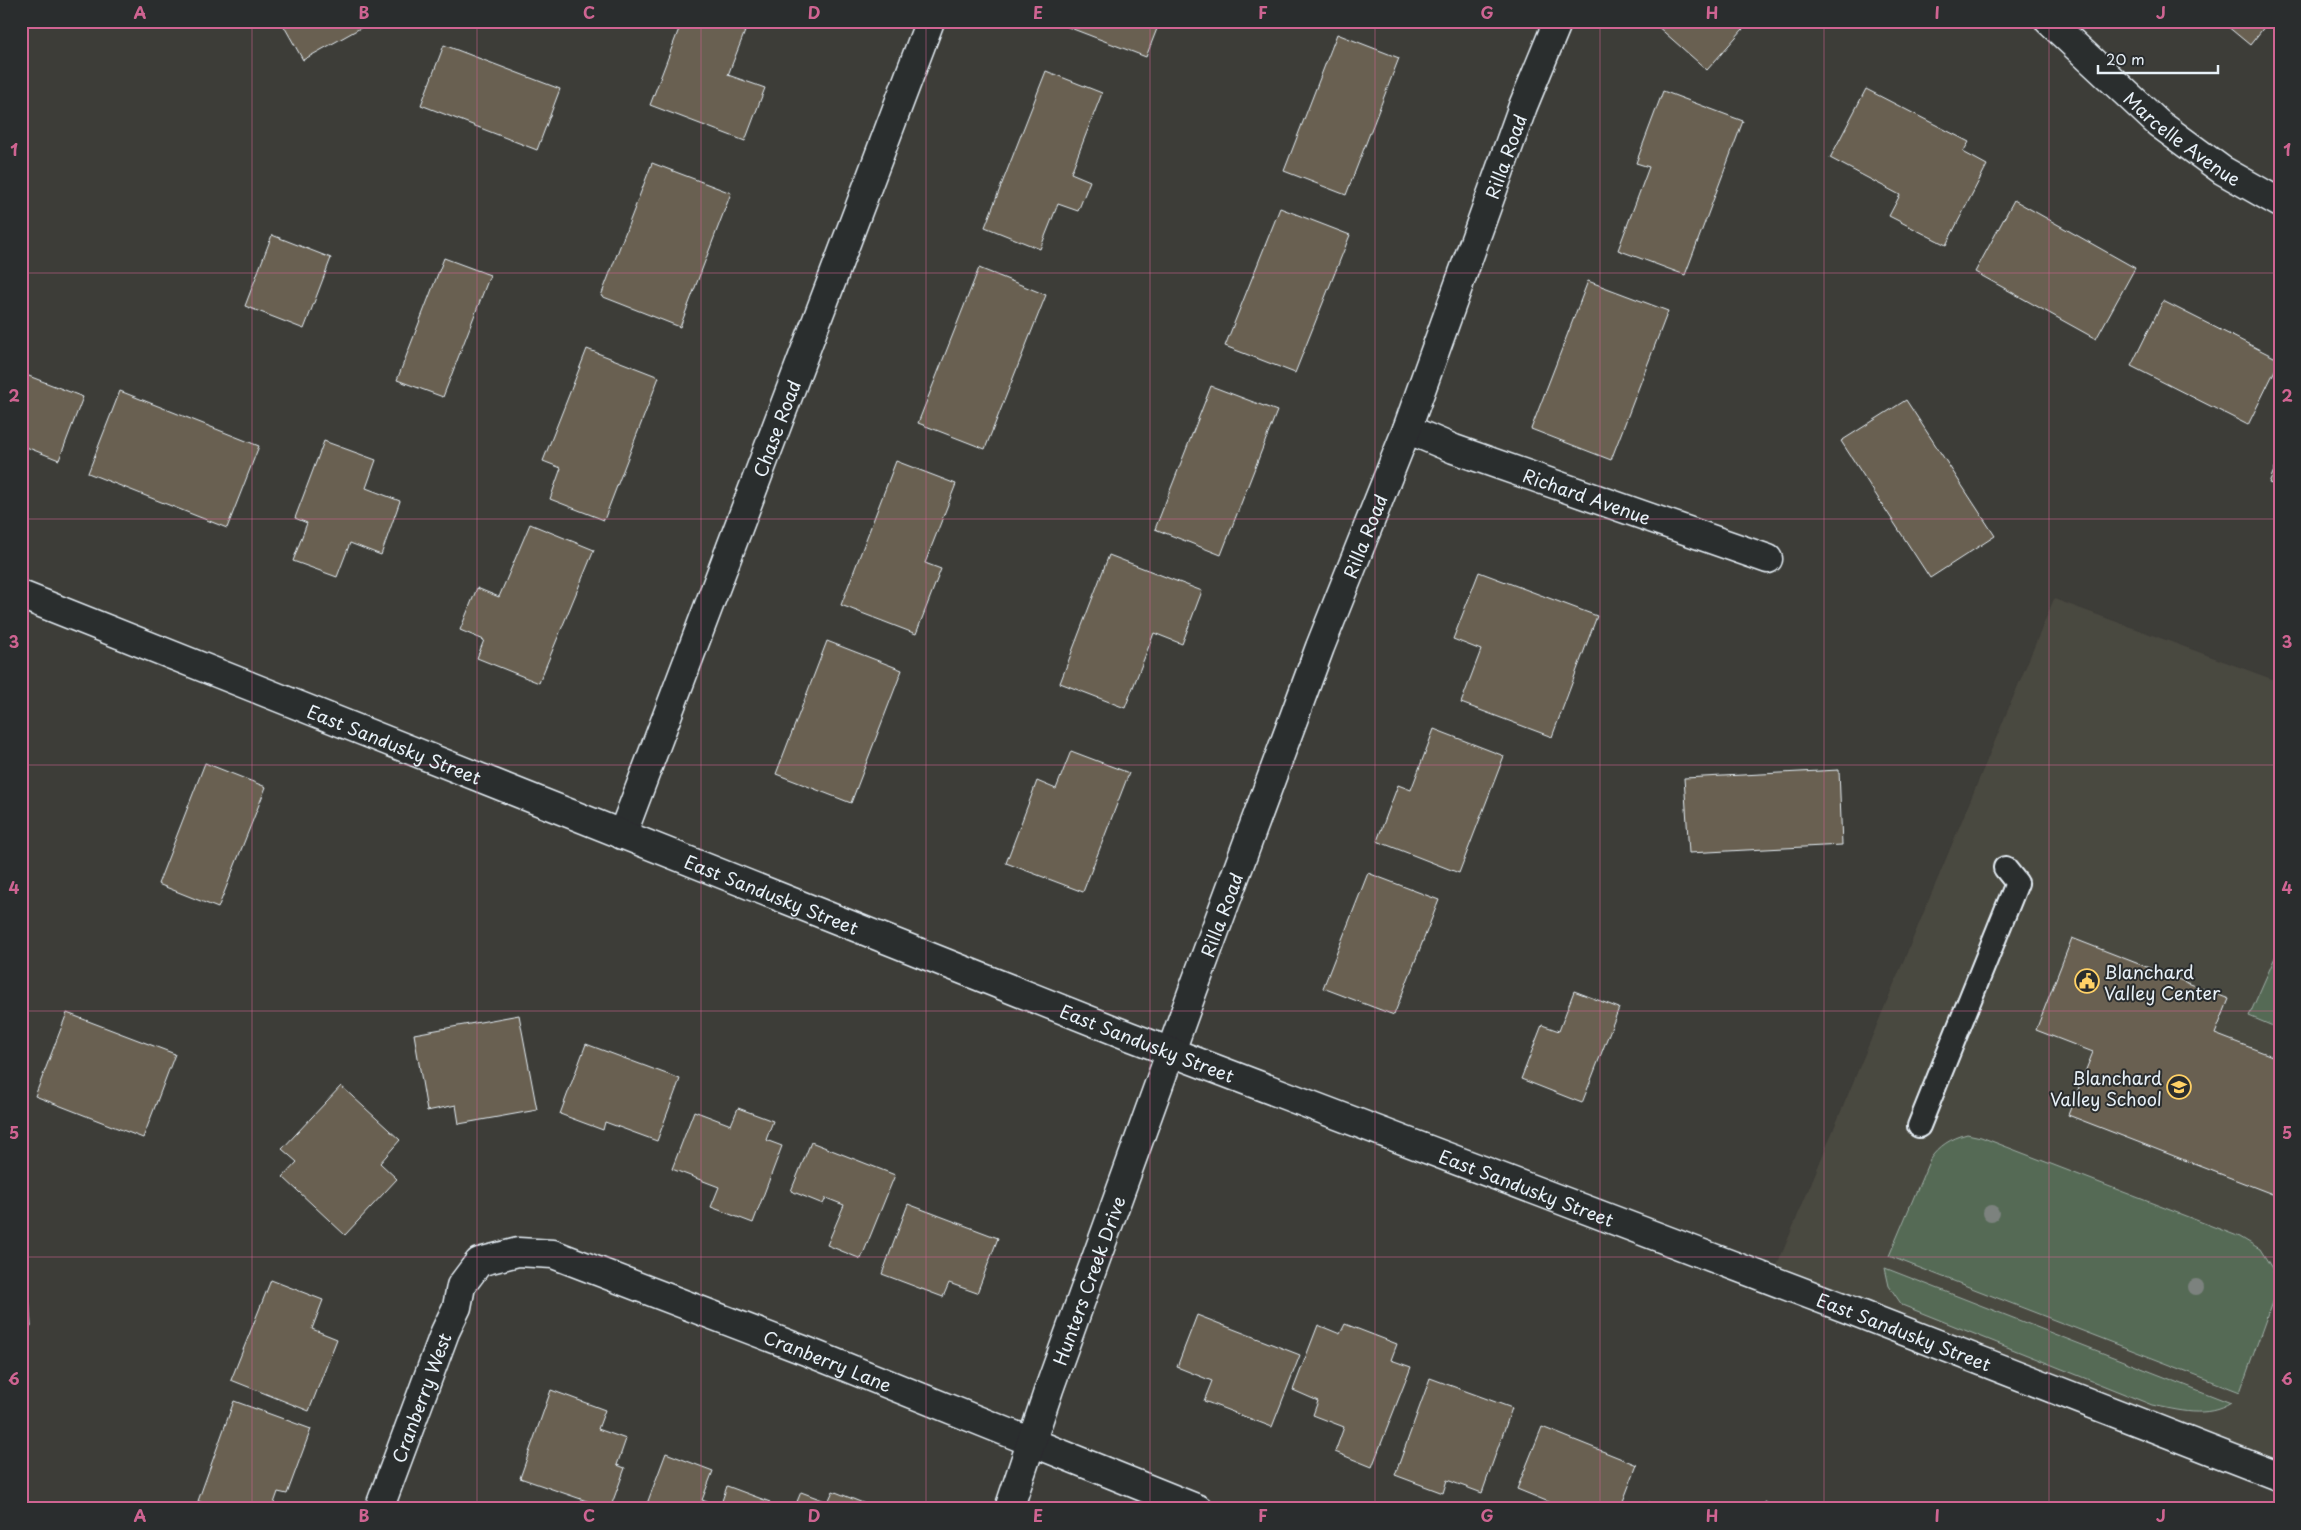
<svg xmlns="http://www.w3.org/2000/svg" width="2301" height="1530" viewBox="0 0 2301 1530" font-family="'Playpen Sans',sans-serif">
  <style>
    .built { fill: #4a4840 }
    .green { fill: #556a55; stroke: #9eaea6 }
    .building { fill: #696151; stroke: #e8f1f8 }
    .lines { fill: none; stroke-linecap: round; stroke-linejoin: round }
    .service-casing { stroke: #e8f1f8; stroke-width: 26 }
    .minor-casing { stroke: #e8f1f8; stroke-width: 31 }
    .secondary-casing { stroke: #e8f1f8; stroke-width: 31 }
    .service { stroke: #2a2d2e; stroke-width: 22 }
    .minor { stroke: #2a2d2e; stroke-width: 28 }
    .secondary { stroke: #2a2d2e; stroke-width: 28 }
    .tree { fill: #7b827e }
    .grid { fill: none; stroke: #cf6492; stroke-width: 1; stroke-opacity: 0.55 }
    .labels { text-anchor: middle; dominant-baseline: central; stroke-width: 4; stroke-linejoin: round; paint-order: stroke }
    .street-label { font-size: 18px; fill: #e8f1f8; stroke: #2a2d2e }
    .poi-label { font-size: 18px; fill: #e8f1f8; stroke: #2a2d2e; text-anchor: start }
    .neatline { fill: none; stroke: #cf6492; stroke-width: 2 }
    .grid-label { font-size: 16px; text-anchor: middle; font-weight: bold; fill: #cf6492 }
  </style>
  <rect width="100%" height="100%" fill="#3d3d38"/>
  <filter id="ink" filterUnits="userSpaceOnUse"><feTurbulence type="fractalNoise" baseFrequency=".02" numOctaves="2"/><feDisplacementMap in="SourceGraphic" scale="10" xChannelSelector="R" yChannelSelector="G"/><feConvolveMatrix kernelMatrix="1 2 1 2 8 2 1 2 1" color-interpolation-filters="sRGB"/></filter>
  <g filter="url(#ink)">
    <polygon class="built" points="2054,599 2280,682 2280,1477 1771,1280"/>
    <g class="green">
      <polygon points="2280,946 2280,1029 2249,1016"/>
      <path d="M1967,1134L1981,1137L2240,1237L2260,1249L2273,1270L2276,1291L2240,1392L1889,1256L1930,1159C1940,1145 1950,1139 1967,1134Z"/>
      <path d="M1885,1268L2231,1403C2207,1419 2178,1410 2152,1405L1902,1305L1889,1286Z"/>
    </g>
    <g class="building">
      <polygon points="281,21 361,21 364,26 303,60"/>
      <polygon points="682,21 749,21 728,75 765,88 745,141 650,105"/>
      <polygon points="1061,21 1160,21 1146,57 1060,24"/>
      <polygon points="1659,21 1750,21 1707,70 1656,25"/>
      <polygon points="2221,21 2269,21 2250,45"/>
      <polygon points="1337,34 1399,58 1346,195 1284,171"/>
      <polygon points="444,45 560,89 537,150 421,105"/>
      <polygon points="1046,71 1102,93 1071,173 1090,181 1078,211 1058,204 1040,249 985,227"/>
      <polygon points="1866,89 1969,142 1963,152 1987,165 1946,245 1889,216 1900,195 1830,158"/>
      <polygon points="1663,91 1743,121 1685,275 1618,250 1649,167 1636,163"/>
      <polygon points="652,163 731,193 680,327 601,296"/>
      <polygon points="2014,200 2135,268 2096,339 1975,272"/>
      <polygon points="1280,208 1350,235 1295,373 1225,346"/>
      <polygon points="272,235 331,258 304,329 245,306"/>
      <polygon points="444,258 490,275 443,397 397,380"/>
      <polygon points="979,268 1046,295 985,449 918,423"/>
      <polygon points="1588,281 1668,311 1611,460 1531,429"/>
      <polygon points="2163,301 2280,360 2248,425 2131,366"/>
      <polygon points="587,349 659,377 604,520 550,499 561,468 543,461"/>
      <polygon points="21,373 83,397 59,460 21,445"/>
      <polygon points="1211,386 1277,411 1221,555 1155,529"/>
      <polygon points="120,391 259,446 227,528 88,473"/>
      <polygon points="1906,400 1995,536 1930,578 1841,441"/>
      <polygon points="324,441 376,460 366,488 400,501 381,555 350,543 337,577 293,561 307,523 295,518"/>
      <polygon points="2280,455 2280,487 2269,483"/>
      <polygon points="896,461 956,484 925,563 941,569 916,634 841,605"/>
      <polygon points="530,524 594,550 539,683 477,658 484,640 460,630 477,588 499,597"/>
      <polygon points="1109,555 1202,591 1182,644 1154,633 1125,708 1060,683"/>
      <polygon points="1479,572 1597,616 1552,737 1461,703 1481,650 1453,639"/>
      <polygon points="827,641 902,670 851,803 776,774"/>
      <polygon points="1434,729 1504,756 1459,873 1377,841 1398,785 1411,790"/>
      <polygon points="1071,751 1129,773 1083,892 1006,863 1037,781 1056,789"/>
      <polygon points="205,763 266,787 218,908 158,884"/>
      <polygon points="1839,770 1842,845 1689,853 1684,778"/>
      <polygon points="1368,873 1439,900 1394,1015 1323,988"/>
      <polygon points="2072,938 2229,999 2215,1034 2280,1059 2280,1197 2068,1115 2093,1052 2036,1030"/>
      <polygon points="1574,991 1619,1008 1582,1103 1521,1079 1542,1025 1559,1031"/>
      <polygon points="67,1013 175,1054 143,1138 35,1096"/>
      <polygon points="519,1015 537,1110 459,1124 456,1105 427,1111 414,1034"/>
      <polygon points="586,1044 680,1079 657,1141 605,1122 603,1130 560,1114"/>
      <polygon points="341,1086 400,1140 380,1163 397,1179 345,1235 283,1177 297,1162 282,1149"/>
      <polygon points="738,1108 773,1121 766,1140 782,1146 753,1223 711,1207 719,1187 672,1169 694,1111 731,1125"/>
      <polygon points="811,1142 895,1175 861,1259 827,1245 844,1205 826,1198 823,1204 791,1191"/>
      <polygon points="908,1204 998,1238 977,1293 949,1283 943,1297 882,1274"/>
      <polygon points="271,1280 323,1300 312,1329 337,1339 309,1411 231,1380"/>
      <polygon points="21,1293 29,1293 31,1326 21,1327"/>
      <polygon points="1197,1315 1300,1355 1272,1427 1204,1401 1212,1381 1177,1367"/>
      <polygon points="1345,1324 1397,1344 1391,1360 1411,1367 1372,1467 1335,1452 1344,1427 1313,1415 1318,1401 1293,1390 1318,1325 1340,1334"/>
      <polygon points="1430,1378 1512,1408 1482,1493 1447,1480 1443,1493 1395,1475"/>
      <polygon points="551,1390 605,1410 598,1429 626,1439 617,1465 625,1468 610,1509 520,1478"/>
      <polygon points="234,1401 311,1429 287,1494 278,1492 272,1509 220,1509 198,1501"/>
      <polygon points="1542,1427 1637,1465 1620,1509 1566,1509 1517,1489"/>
      <polygon points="666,1453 713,1471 702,1500 720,1507 727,1486 770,1502 768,1509 645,1509"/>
      <polygon points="833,1491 878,1509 794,1509 801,1492 828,1502"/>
      <polygon points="1649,1502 1667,1509 1647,1509"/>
      <polygon points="1764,1502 1783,1509 1762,1509"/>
    </g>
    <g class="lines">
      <g class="service-casing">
        <polyline id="service" points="1919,1126 2017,883 2005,868"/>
      </g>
      <g class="minor-casing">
        <g id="minor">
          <path id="s1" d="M2049,21L2158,123L2222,170L2280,203"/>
          <path id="s2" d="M1407,429L1454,449L1768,559"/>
          <path id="s3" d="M622,835L930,21"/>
          <path id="s4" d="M379,1509L445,1332L457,1307L461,1286L479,1262L518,1252L553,1254L806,1351L1198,1509"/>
          <path id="s5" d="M1009,1509L1049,1389L1193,990L1320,647L1407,429L1523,106L1558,21"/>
        </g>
      </g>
      <g class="secondary-casing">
        <g id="secondary">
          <path id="s6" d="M21,595L1129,1036L1845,1308L2280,1477"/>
        </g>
      </g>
      <use href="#service" class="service"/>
      <use href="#minor" class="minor"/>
      <use href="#secondary" class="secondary"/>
    </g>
    <g class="tree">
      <circle cx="1991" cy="1213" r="8"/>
      <circle cx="2196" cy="1287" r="8"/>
    </g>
  </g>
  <path class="grid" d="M252,21V1509M477,21V1509M701,21V1509M926,21V1509M1150,21V1509M1375,21V1509M1600,21V1509M1824,21V1509M2049,21V1509M21,273H2280M21,519H2280M21,765H2280M21,1011H2280M21,1257H2280"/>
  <defs>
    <g id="civic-ring" transform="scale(1.25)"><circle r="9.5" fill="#2a2d2e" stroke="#ffd166" stroke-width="1.5"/><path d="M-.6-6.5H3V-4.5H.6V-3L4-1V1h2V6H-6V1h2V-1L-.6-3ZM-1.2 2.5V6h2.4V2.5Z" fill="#ffd166"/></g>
    <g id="school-ring" transform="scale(1.25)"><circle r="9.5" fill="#2a2d2e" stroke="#ffd166" stroke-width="1.5"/><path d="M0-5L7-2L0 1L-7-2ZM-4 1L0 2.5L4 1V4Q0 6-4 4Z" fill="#ffd166"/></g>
  </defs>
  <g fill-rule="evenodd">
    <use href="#civic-ring" x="2087" y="981"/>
    <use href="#school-ring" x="2179" y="1087"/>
  </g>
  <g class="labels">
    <g class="street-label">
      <text stroke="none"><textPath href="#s1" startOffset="178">Marcelle Avenue</textPath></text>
      <text stroke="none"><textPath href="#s5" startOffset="1441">Rilla Road</textPath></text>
      <text stroke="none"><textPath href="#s3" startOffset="435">Chase Road</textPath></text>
      <text stroke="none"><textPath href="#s2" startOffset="192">Richard Avenue</textPath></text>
      <text stroke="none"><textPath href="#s5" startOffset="1036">Rilla Road</textPath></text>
      <text stroke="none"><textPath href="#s6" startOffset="402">East Sandusky Street</textPath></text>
      <text stroke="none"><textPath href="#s6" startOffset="808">East Sandusky Street</textPath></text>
      <text stroke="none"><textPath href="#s5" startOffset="631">Rilla Road</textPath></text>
      <text stroke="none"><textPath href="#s6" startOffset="1212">East Sandusky Street</textPath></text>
      <text stroke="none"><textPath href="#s6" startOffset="1618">East Sandusky Street</textPath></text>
      <text stroke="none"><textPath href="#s5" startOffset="242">Hunters Creek Drive</textPath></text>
      <text stroke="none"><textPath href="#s6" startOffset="2022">East Sandusky Street</textPath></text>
      <text stroke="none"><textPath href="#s4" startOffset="638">Cranberry Lane</textPath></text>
      <text stroke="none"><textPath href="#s4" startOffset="119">Cranberry West</textPath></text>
    </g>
    <g class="poi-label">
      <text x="2104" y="971">Blanchard<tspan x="2104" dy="21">Valley Center</tspan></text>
      <text x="2162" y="1077" text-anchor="end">Blanchard<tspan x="2162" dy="21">Valley School</tspan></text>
    </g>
  </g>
  <rect width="2301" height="1530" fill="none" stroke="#2a2d2e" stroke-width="55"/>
  <path d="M2098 65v8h120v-8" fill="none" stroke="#e8f1f8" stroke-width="2.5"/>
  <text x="2106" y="65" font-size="15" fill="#e8f1f8" stroke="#2a2d2e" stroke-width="4" paint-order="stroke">20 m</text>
  <rect x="28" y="28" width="2246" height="1474" class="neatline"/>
  <g class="grid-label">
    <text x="140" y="19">A</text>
    <text x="364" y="19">B</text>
    <text x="589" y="19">C</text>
    <text x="814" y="19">D</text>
    <text x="1038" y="19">E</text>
    <text x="1263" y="19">F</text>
    <text x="1487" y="19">G</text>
    <text x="1712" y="19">H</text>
    <text x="1937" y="19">I</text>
    <text x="2161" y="19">J</text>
    <text x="14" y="156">1</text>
    <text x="2287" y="156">1</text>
    <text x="14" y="402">2</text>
    <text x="2287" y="402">2</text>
    <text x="14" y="648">3</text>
    <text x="2287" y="648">3</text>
    <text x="14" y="894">4</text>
    <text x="2287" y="894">4</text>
    <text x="14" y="1139">5</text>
    <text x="2287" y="1139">5</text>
    <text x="14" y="1385">6</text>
    <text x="2287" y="1385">6</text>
    <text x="140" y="1522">A</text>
    <text x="364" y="1522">B</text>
    <text x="589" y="1522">C</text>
    <text x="814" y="1522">D</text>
    <text x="1038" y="1522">E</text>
    <text x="1263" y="1522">F</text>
    <text x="1487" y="1522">G</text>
    <text x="1712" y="1522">H</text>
    <text x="1937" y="1522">I</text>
    <text x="2161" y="1522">J</text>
  </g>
</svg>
